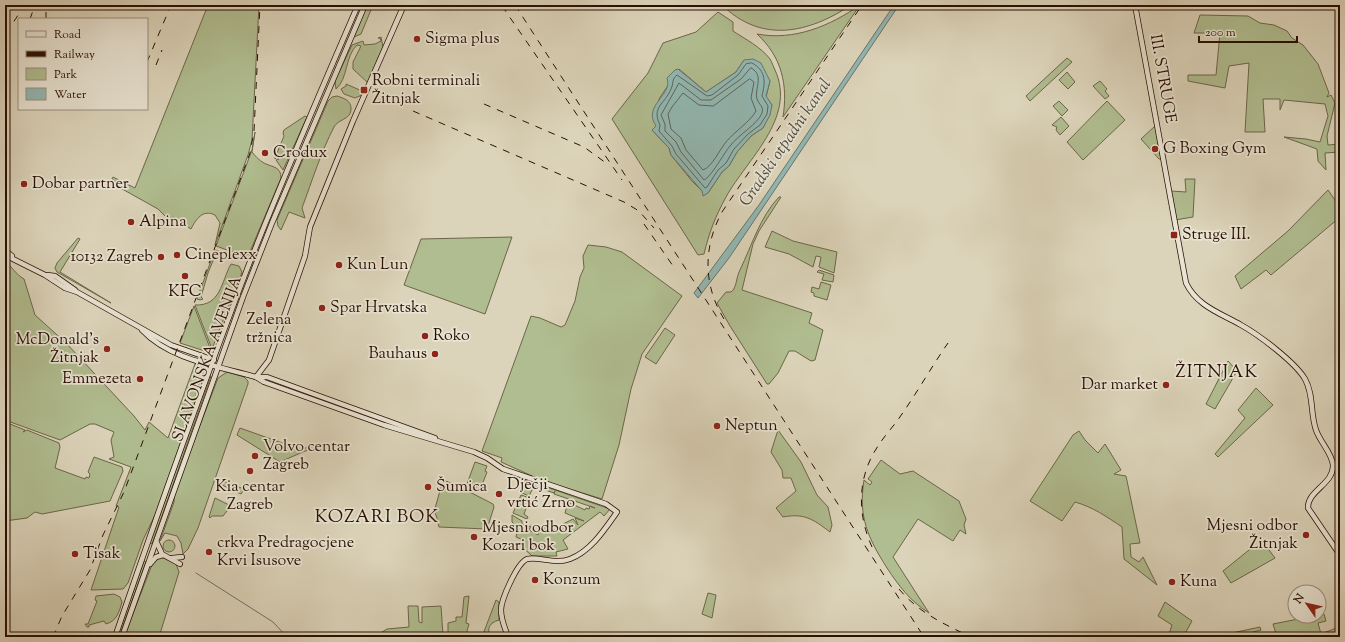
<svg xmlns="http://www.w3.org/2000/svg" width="1345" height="642" viewBox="0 0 1345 642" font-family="'Sorts Mill Goudy',serif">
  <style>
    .green { fill: #b0bd90; stroke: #6c6649; fill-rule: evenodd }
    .water { fill: #92b8b3; stroke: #68746c }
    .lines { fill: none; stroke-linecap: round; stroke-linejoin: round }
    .shore { stroke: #5e645a; stroke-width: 1 }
    .stream { stroke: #68746c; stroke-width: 1 }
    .secondary-casing { stroke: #290f02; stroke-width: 6 }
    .secondary { stroke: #e8e3d2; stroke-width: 4.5 }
    .rail { stroke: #290f02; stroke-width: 1; stroke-dasharray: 7 7; stroke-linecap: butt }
    .poi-dot { fill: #8f2418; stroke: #e8e3d2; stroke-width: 1.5 }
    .labels { text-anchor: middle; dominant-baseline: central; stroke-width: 3.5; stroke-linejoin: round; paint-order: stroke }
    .poi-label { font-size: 16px; fill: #290f02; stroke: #e8e3d2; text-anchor: start }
    .street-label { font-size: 16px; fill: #290f02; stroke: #e8e3d2 }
    .water-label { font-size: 17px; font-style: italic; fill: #4e4a40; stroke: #e8e3d2 }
    .quarter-label { font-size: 18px; letter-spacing: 1px; fill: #290f02; stroke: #e8e3d2 }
  </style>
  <rect width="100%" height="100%" fill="#dcd4ba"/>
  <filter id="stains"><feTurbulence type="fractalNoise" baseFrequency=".005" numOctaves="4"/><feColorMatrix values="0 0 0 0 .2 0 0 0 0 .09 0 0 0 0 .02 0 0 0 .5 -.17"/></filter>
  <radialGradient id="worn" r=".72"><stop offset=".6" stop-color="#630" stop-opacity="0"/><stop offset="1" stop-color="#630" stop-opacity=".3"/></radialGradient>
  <g class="green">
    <path d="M208,5H259L252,140L248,155L215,245L220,223L215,215C203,209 196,219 191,229L173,217L169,220L158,209L115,185L116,182L112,179L113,177L135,188Z"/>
    <polygon points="367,5 373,5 361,34 354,37"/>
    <path d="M722,5H851C809,33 762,44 722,5Z"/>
    <path d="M860,5L783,117C788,85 782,57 757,34C794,41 830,26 860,5Z"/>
    <path d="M718,12L733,22V31C745,39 761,47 770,59C772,62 773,66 775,70C797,118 747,159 726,197C715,217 709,233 704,254L698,255L612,119L648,73L663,43L696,32ZM744,60L770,81L766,97L772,105L763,128L751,136L737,152L729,166L722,172L708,193L702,191L692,181L671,155L669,148L652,130L657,126L659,99L679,69L706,92L736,72Z"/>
    <polygon points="1200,15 1248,16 1260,23 1274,25 1287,31 1292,38 1303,45 1318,64 1329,93 1327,97 1331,95 1335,103 1327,136 1328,145 1340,144 1340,152 1325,153 1326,170 1318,161 1317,149 1284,137 1306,139 1320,142 1328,116 1325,104 1284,100 1280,110 1280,99 1263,99 1265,132 1245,132 1249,63 1229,66 1225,88 1188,81 1188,75 1216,75 1220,33 1194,33"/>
    <path d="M381,37L383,47L369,80L367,82L353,69V62L361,46L357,45C345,56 348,79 336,89L335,81L352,45L363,41L364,45L375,44L381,41L380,38H378Z"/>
    <polygon points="1067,58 1072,62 1030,101 1026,96"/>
    <polygon points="1067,72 1075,82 1068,89 1059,80"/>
    <polygon points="1100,81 1107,89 1105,91 1109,96 1105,99 1093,86"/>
    <polygon points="346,84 362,91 362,95 355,98 344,94 341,89 346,86"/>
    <path d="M337,96C344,98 352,101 351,110C350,120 338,119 334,127C321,152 312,181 302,208L305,218L289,212L281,230L278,226L277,220L328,101L332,97Z"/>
    <polygon points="1059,101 1068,110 1062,116 1053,106"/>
    <polygon points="1107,101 1125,120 1083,160 1067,142"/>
    <polygon points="305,116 307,117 283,170 276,160 279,159 277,157 275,159 275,151 277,153 284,136 283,133 284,130"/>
    <polygon points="1061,117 1069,126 1060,135 1056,130 1057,127 1052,125"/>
    <polygon points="1155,126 1161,159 1159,159 1141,139"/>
    <path d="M255,132L252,152C256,157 261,162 266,164C273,167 281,167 281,178L249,254L244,256L216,246L252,150Z"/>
    <polygon points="1185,179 1195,179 1193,217 1175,220 1171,191 1186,192"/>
    <polygon points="1328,190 1335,200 1339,218 1271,275 1266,270 1241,289 1235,276 1288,231"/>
    <path d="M779,197H781L759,231L753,244L742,290L812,313L809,323L823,330L815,360L811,361L795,351H789L778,373L769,384H767L730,326L717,303L726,292H731C737,288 736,277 740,270C752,245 760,217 779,197Z"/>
    <polygon points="772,231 793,241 837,252 834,273 819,267 821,257 816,256 813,267 789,254 765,247"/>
    <polygon points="512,237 485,314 404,285 421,239"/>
    <polygon points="78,238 80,239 60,272 111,303 57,272 55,268 57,263"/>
    <polygon points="588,245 606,247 622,252 682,296 642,354 631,389 619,445 602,499 541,480 501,462 502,458 482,451 531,316 540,318 561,327 565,325 575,301 580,277 584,268 583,256"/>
    <polygon points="215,250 220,252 217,251 208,273 201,297 203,299 200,300 197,299"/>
    <path d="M5,262C13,267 15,274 24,279L35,315L66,343L134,416L145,430L149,422L168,438L195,364L203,368V376L197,388L195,403L156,513L143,540L128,583L123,589L91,590L119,507L116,506L131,467L109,459L114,457L111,440L114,432L95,424H90L60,440L5,420Z"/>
    <path d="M231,264L239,266L242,272L212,349L195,305C221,306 221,282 231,264Z"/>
    <polygon points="819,270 834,275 833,282 822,280 824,274 817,272"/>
    <polygon points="821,282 831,285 827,300 814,296 814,293 811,292 812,287 819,289"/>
    <polygon points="194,306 210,348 208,352 180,343"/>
    <polygon points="665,328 675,335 656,364 645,357"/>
    <polygon points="1228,361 1237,371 1215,409 1206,404"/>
    <polygon points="227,372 244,377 248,381 248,384 198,528 188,549 183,554 181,543 177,536 165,533 160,541 174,502 175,491 218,378"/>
    <polygon points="209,376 211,376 152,544 150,543"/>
    <polygon points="1256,388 1273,405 1218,457 1215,454 1245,418 1238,410"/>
    <polygon points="5,422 25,430 23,432 27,430 59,443 60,447 55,468 85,479 86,477 89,478 90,474 88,472 94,457 122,467 123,471 110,501 42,514 35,512 27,518 5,521"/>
    <polygon points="240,428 302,450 312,444 320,448 305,451 280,462 237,435"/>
    <path d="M778,430L801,462L817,495L828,507L832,525L830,532C813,519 804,513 783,517L776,508L796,491L791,478H783L782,470L771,452Z"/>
    <path d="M1079,431L1085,440L1098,453L1105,444L1121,470L1114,474L1126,476L1140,543L1130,544L1131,557L1139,562L1143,557L1157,585L1124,559L1122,527C1107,517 1093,507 1075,502L1062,521L1030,501L1073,435Z"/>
    <path d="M881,460L900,474L913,471L959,501L966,519L964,525L966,534L960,530L953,541L918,519L893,557L929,613C910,601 899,586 887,568C868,538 858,517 864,480L870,485L872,482L868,479Z"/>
    <polygon points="475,462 487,466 485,471 487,472 480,490 467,484"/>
    <polygon points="221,480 244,489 241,494 220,484"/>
    <polygon points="443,480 456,485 493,504 494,507 487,529 439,527 436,515 434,512"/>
    <polygon points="524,480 526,480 610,509 604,516 600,512 563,540 568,549 556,552 557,556 532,556 520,545 523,540 516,537 518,528 512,522 512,515 522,521 522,524 527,527 531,526 529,530 538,535 540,529 550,533 551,531 541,528 542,526 555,530 561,525 573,519 578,525 575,518 584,521 565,513 568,502 585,510 586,508 589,509 590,506 595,508 554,494 555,491 554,493 534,486 529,496 522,493"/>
    <polygon points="521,495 530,498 524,514 528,517 527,519 513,513"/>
    <polygon points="215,498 231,506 223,516 212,516 210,518 209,517"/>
    <circle cx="169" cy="546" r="6"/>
    <polygon points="1254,546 1256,548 1259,546 1262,549 1266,546 1275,558 1231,583 1223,571"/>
    <polygon points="161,557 176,564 179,572 159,637 124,637 153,562"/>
    <polygon points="144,561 146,562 119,637 117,637"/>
    <polygon points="708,593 716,595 712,618 702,614"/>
    <path d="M114,594L120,597L122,602C119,612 117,621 106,624L104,621L89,625V627H87L85,624H88L97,601L95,600L96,596Z"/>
    <polygon points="469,596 466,623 469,624 467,631 469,637 379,636 379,634 387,629 409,627 408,606 418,606 419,622 422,623 422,607 441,606 443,635 448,636 448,623 456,621 456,617 462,617 464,597"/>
    <path d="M496,600L499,602V620C489,623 487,628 490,637H482Z"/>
    <polygon points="1165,602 1192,621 1183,637 1170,637 1169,634 1172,625 1158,616"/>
    <polygon points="1324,614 1326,621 1318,623 1321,634 1339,627 1340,637 1277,637 1273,624"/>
    <polygon points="1260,627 1261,630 1246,634 1247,637 1223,637 1232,633"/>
  </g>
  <g class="water">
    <polygon points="894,5 899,5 729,258 698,298 694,293 759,205"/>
    <path d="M753,59L761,63L770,81L766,96L772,105L770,115L763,128L751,136L737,152L729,166L722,172L708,193L703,196L702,191L671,155L669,148L652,130L656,126C642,105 673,96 667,78L675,70L678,69L706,92L736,72L744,60Z"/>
  </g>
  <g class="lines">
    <g class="shore">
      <path d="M752,63C767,71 765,83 762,96L768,106L767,114L760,125L748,134L734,149L726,163L718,170L707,187L705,188L676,154L672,146L659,131L660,125C651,107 665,104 671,89C674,83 671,80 677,75L707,96L712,95L738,75L746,64Z"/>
      <path d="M751,68C765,75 754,89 757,99C759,105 764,106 762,113C758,124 738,135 730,146C724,153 711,177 704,180L681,152L676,142L665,131V124L661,115L679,83L701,100H711L741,79Z"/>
      <path d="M750,79L754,82L751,98L756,111C750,122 735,131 726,142C720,149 712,167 703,170L686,150L681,138L671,129L668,114L672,107L683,93L699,105L713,106Z"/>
    </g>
    <polyline class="stream" points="196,573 273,622 287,637"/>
    <g class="secondary-casing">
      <g id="secondary">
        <path d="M1135,5L1186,283C1197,306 1220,313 1241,325C1259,335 1295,362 1305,379C1314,395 1310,413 1316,430C1320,442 1332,453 1333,465C1334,484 1307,491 1308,508L1340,555"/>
        <polyline points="5,250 12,256"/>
        <polyline points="5,255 45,275 65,288 77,292 171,345 214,360"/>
        <polyline points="47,275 55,276 75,290"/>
        <path d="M142,330C170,360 218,366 256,377L264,382L384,425L474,452L487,458L503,469L606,504L617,512C605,529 591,551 570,559C554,565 539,556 527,559C517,563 501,600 501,610C501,620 505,628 508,637"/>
        <polyline points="256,377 269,360 305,256 310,227 353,121 404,5"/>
        <polyline points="256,377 267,377 435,438"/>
        <polyline points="157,543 162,554 180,564"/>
        <polyline points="172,558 182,557"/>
        <polyline points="150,564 156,557 163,555"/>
        <path d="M115,637C157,515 200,393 246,272C281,182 320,93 358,5"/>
        <polyline points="122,637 243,297 272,223 365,5"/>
      </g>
    </g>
    <use href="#secondary" class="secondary"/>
    <g class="rail">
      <polyline points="515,5 924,637"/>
      <polyline points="502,6 622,180"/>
      <polyline points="180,9 181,5"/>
      <polyline points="30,19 35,5"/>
      <polyline points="46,19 46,5"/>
      <polyline points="6,33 25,5"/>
      <polyline points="147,62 171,5"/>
      <polyline points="156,65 162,50"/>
      <polyline points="484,104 584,147 606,163"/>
      <polyline points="413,111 624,202 639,211 654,228"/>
      <polyline points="644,224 673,266"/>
      <path d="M724,319C703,285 703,247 722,212L862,5"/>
      <path d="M872,547C857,514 857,477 878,446C885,435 894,426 902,414C918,391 932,366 948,343"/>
      <path d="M899,589C919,613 944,624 971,637"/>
      <polyline points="53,637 62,616 90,570 103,535 124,492 250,153 254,131 260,5"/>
    </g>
  </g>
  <g class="poi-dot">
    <circle cx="417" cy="39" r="4"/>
    <rect x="360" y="86" width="8" height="8" rx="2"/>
    <circle cx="1155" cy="149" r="4"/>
    <circle cx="265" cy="153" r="4"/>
    <circle cx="24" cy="184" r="4"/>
    <circle cx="131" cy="222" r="4"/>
    <rect x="1170" y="231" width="8" height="8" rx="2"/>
    <circle cx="177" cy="255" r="4"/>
    <circle cx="161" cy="257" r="4"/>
    <circle cx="339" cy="265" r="4"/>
    <circle cx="185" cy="276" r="4"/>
    <circle cx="269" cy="304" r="4"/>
    <circle cx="322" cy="308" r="4"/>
    <circle cx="425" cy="336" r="4"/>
    <circle cx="107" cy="349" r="4"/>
    <circle cx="435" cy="354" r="4"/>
    <circle cx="140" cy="379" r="4"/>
    <circle cx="1166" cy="385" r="4"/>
    <circle cx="717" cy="426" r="4"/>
    <circle cx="255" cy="456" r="4"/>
    <circle cx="250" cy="471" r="4"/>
    <circle cx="428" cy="487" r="4"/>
    <circle cx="499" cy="494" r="4"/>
    <circle cx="1306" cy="535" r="4"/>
    <circle cx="474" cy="537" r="4"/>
    <circle cx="209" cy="552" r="4"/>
    <circle cx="75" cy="554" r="4"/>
    <circle cx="535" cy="580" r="4"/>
    <circle cx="1172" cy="582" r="4"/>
  </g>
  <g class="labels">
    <g class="poi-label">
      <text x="425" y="39">Sigma plus</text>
      <text x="372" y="81">Robni terminali<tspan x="372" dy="18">Žitnjak</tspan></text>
      <text x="1163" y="149">G Boxing Gym</text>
      <text x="273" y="153">Crodux</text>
      <text x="32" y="184">Dobar partner</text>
      <text x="139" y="222">Alpina</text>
      <text x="1182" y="235">Struge III.</text>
      <text x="185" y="255">Cineplexx</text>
      <text x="153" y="257" text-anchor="end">10132 Zagreb</text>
      <text x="347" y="265">Kun Lun</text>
      <text x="185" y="292" text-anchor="middle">KFC</text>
      <text x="330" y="308">Spar Hrvatska</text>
      <text x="269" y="320" text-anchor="middle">Zelena<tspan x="269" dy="18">tržnica</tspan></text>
      <text x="433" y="336">Roko</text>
      <text x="99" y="340" text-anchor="end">McDonald's<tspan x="99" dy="18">Žitnjak</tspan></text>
      <text x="427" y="354" text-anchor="end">Bauhaus</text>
      <text x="132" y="379" text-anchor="end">Emmezeta</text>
      <text x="1158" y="385" text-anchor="end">Dar market</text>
      <text x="725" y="426">Neptun</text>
      <text x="263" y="447">Volvo centar<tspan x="263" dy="18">Zagreb</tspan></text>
      <text x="507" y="485">Dječji<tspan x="507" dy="18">vrtić Zrno</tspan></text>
      <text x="250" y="487" text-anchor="middle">Kia centar<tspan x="250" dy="18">Zagreb</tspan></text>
      <text x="436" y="487">Šumica</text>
      <text x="1298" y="526" text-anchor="end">Mjesni odbor<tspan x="1298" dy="18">Žitnjak</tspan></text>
      <text x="482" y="528">Mjesni odbor<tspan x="482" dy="18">Kozari bok</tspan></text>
      <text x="217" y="543">crkva Predragocjene<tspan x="217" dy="18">Krvi Isusove</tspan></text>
      <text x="83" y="554">Tisak</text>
      <text x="543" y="580">Konzum</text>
      <text x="1180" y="582">Kuna</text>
    </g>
    <g class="street-label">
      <text transform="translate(1162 79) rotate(80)">III. STRUGE</text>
      <text transform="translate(208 359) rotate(-70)">SLAVONSKA AVENIJA</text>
    </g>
    <g class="water-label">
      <text transform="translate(786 143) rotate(-56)">Gradski otpadni kanal</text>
    </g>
    <g class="quarter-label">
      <text x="1217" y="373">ŽITNJAK</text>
      <text x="377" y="518">KOZARI BOK</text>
    </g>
  </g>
  <rect width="1345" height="642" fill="none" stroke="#dcd4ba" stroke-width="20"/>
  <rect x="6" y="6" width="1333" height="630" fill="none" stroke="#290f02" stroke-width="2"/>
  <rect x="10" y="10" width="1325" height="622" fill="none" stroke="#290f02"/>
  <rect x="18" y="18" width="130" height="92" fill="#e8e3d2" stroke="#9c8e7f"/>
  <rect x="26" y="31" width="20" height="6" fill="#e8e3d2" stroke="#9c8e7f"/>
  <text x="54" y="38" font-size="12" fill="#290f02">Road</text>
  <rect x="26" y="51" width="20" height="6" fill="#290f02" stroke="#9c8e7f"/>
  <text x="54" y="58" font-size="12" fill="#290f02">Railway</text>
  <rect x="26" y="68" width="20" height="12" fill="#b0bd90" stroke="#9c8e7f"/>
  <text x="54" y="78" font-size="12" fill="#290f02">Park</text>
  <rect x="26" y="88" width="20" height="12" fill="#92b8b3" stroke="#9c8e7f"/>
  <text x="54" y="98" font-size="12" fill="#290f02">Water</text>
  <g transform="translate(1307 604) rotate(304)"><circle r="19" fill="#e8e3d2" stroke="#9c8e7f"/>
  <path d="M0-3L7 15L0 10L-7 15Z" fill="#8f2418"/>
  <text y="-6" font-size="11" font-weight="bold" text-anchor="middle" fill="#290f02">N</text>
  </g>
  <path d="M1199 36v6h98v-6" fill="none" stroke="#290f02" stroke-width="2"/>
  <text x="1205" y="36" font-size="12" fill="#290f02" stroke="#e8e3d2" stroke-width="3" paint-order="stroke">200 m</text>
  <rect width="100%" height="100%" filter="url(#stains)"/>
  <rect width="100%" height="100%" fill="url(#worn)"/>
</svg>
